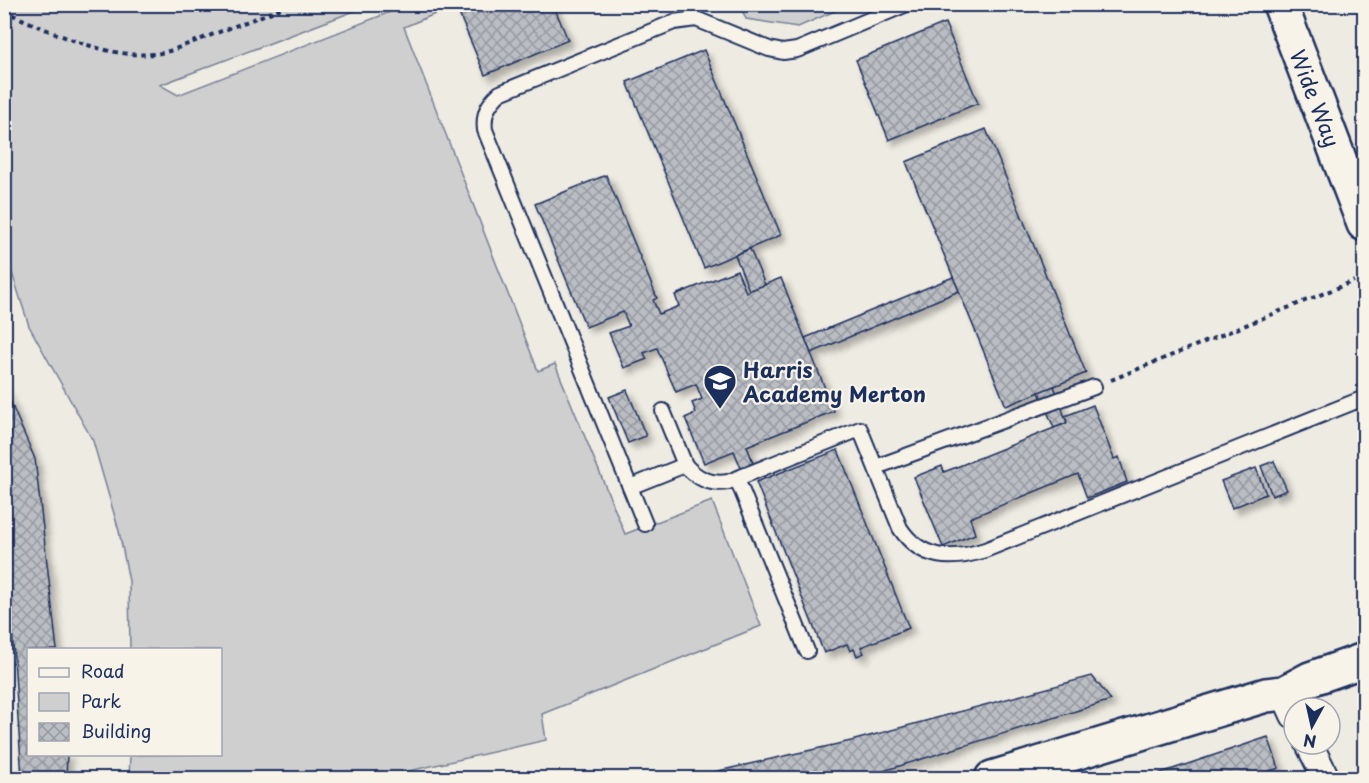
<svg xmlns="http://www.w3.org/2000/svg" width="1369" height="783" viewBox="0 0 1369 783" font-family="'Playpen Sans',sans-serif">
  <style>
    .park { fill: #cfcfcf; stroke: #757f96; stroke-width: 1.5 }
    .building { fill: url(#building-cross-hatch); stroke: #1b2f5e; stroke-width: 1.5; filter: url(#shadow) }
    .lines { fill: none; stroke-linecap: round; stroke-linejoin: round }
    .service-casing { stroke: #1b2f5e; stroke-width: 18 }
    .minor-casing { stroke: #1b2f5e; stroke-width: 30 }
    .tertiary-casing { stroke: #1b2f5e; stroke-width: 38 }
    .path { stroke: #1b2f5e; stroke-width: 4; stroke-dasharray: 4.5 4.5; stroke-linecap: butt }
    .service { stroke: #f7f3e8; stroke-width: 14 }
    .minor { stroke: #f7f3e8; stroke-width: 26 }
    .tertiary { stroke: #f7f3e8; stroke-width: 33 }
    .labels { text-anchor: middle; dominant-baseline: central; stroke-width: 4.5; stroke-linejoin: round; paint-order: stroke }
    .street-label { font-size: 21px; fill: #1b2f5e; stroke: #f7f3e8 }
    .poi-label { font-size: 21px; font-weight: bold; fill: #1b2f5e; stroke: #f7f3e8; text-anchor: start }
  </style>
  <defs>
    <pattern id="building-cross-hatch" width="8" height="8" patternUnits="userSpaceOnUse" patternTransform="scale(1.5)"><rect width="8" height="8" fill="#babdc2"/><path d="M0 0l8 8M0 8l8-8" fill="none" stroke="#969aa1"/></pattern>
    <filter id="shadow"><feDropShadow dx="5.5" dy="5.5" stdDeviation="3" flood-color="#0004"/></filter>
  </defs>
  <rect width="100%" height="100%" fill="#eeebe2"/>
  <filter id="ink" filterUnits="userSpaceOnUse"><feTurbulence type="fractalNoise" baseFrequency=".0167" numOctaves="2"/><feDisplacementMap in="SourceGraphic" scale="12" xChannelSelector="R" yChannelSelector="G"/><feConvolveMatrix kernelMatrix="1 2 1 2 8 2 1 2 1" color-interpolation-filters="sRGB"/></filter>
  <g filter="url(#ink)">
    <g class="park">
      <polygon points="851,4 798,27 746,19 740,5"/>
      <polygon points="4,5 370,5 160,85 178,95 408,5 431,5 435,14 404,27 538,371 555,364 625,534 712,501 761,626 542,714 546,740 378,778 129,778 130,755 220,754 220,650 130,649 129,581 119,531 93,441 29,326 5,251"/>
    </g>
    <g class="building">
      <polygon points="467,4 553,4 568,40 485,75 457,9"/>
      <polygon points="945,23 978,103 889,140 856,60"/>
      <polygon points="704,50 781,235 704,268 627,82"/>
      <polygon points="986,129 1086,373 1006,406 906,162"/>
      <polygon points="606,175 657,298 653,300 659,314 679,306 675,295 737,270 746,292 781,278 834,411 747,446 753,463 741,468 734,451 704,463 685,418 696,413 692,403 702,399 696,384 676,392 657,348 644,353 647,359 624,368 609,333 629,326 623,312 586,327 535,204"/>
      <polygon points="750,249 765,285 749,290 735,255"/>
      <polygon points="953,277 959,291 811,353 805,338"/>
      <polygon points="1054,386 1067,423 1054,428 1039,392"/>
      <polygon points="4,387 35,459 57,650 28,650 28,754 67,754 66,778 22,778 4,510"/>
      <polygon points="627,390 646,436 628,443 609,397"/>
      <polygon points="1093,405 1114,459 1119,457 1127,482 1087,498 1078,474 970,518 975,534 943,547 914,477 942,466 944,472 1054,428 1067,423 1065,416"/>
      <polygon points="838,450 909,628 861,647 864,653 857,656 854,649 850,651 847,644 824,653 756,482"/>
      <polygon points="1274,461 1287,490 1272,496 1261,466"/>
      <polygon points="1256,468 1266,494 1232,508 1221,481"/>
      <polygon points="1092,676 1111,700 861,778 687,778 851,741"/>
      <polygon points="1268,737 1279,768 1248,778 1146,778"/>
    </g>
    <g class="lines">
      <g class="service-casing">
        <g id="service">
          <polyline points="663,411 685,465"/>
          <polyline points="876,467 1094,387"/>
          <polyline points="737,479 807,651"/>
          <path d="M630,487L685,465C697,478 709,485 728,482L860,429L900,528C921,560 951,561 985,550L1364,398"/>
          <path d="M645,524L485,130C483,114 488,104 500,93L674,22L696,19L769,49L783,52L797,50L907,4"/>
        </g>
      </g>
      <g class="minor-casing">
        <g id="minor">
          <polyline points="1284,693 1294,715"/>
          <polyline points="1309,744 1326,778"/>
        </g>
      </g>
      <g class="tertiary-casing">
        <g id="tertiary">
          <polyline points="1280,4 1364,224"/>
          <polyline points="992,778 1266,695 1284,693 1310,679 1364,660"/>
        </g>
      </g>
      <g class="path">
        <path d="M4,11C47,30 106,59 153,54C170,53 186,44 201,39C232,27 262,16 292,4"/>
        <polyline points="1111,380 1354,281"/>
      </g>
      <use href="#service" class="service"/>
      <use href="#minor" class="minor"/>
      <use href="#tertiary" class="tertiary"/>
    </g>
  </g>
  <defs>
    <g id="school-pin" transform="scale(1.725)"><path d="M0 17L-7.5 6A9.5 9.5 0 1 1 7.5 6Z" fill="#1b2f5e" stroke="#f7f3e8"/><path d="M0-5L7-2L0 1L-7-2ZM-4 1L0 2.5L4 1V4Q0 6-4 4Z" fill="#fff"/></g>
  </defs>
  <g fill-rule="evenodd">
    <use href="#school-pin" x="720" y="381"/>
  </g>
  <g class="labels">
    <g class="street-label">
      <text transform="translate(1316 98) rotate(69)">Wide Way</text>
    </g>
    <g class="poi-label">
      <text x="743" y="369">Harris<tspan x="743" dy="24">Academy Merton</tspan></text>
    </g>
  </g>
  <rect width="1369" height="783" fill="none" stroke="#f7f3e8" stroke-width="24"/>
  <rect x="12" y="12" width="1345" height="759" fill="none" stroke="#1b2f5e" stroke-width="2" filter="url(#ink)"/>
  <rect x="27" y="648" width="195" height="108" fill="#f7f3e8" stroke="#9fa5b1" stroke-width="1.5"/>
  <rect x="39" y="668" width="30" height="9" fill="#f7f3e8" stroke="#9fa5b1" stroke-width="1.5"/>
  <text x="81" y="678" font-size="18" fill="#1b2f5e">Road</text>
  <rect x="39" y="693" width="30" height="18" fill="#cfcfcf" stroke="#9fa5b1" stroke-width="1.5"/>
  <text x="81" y="708" font-size="18" fill="#1b2f5e">Park</text>
  <rect x="39" y="723" width="30" height="18" fill="url(#building-cross-hatch)" stroke="#9fa5b1" stroke-width="1.5"/>
  <text x="81" y="738" font-size="18" fill="#1b2f5e">Building</text>
  <g transform="translate(1312 726) rotate(188)"><circle r="28" fill="#f7f3e8" stroke="#9fa5b1" stroke-width="1.5"/>
  <path d="M0-4.5L10 22L0 15L-10 22Z" fill="#1b2f5e"/>
  <text y="-9" font-size="16" font-weight="bold" text-anchor="middle" fill="#1b2f5e">N</text>
  </g>
</svg>
